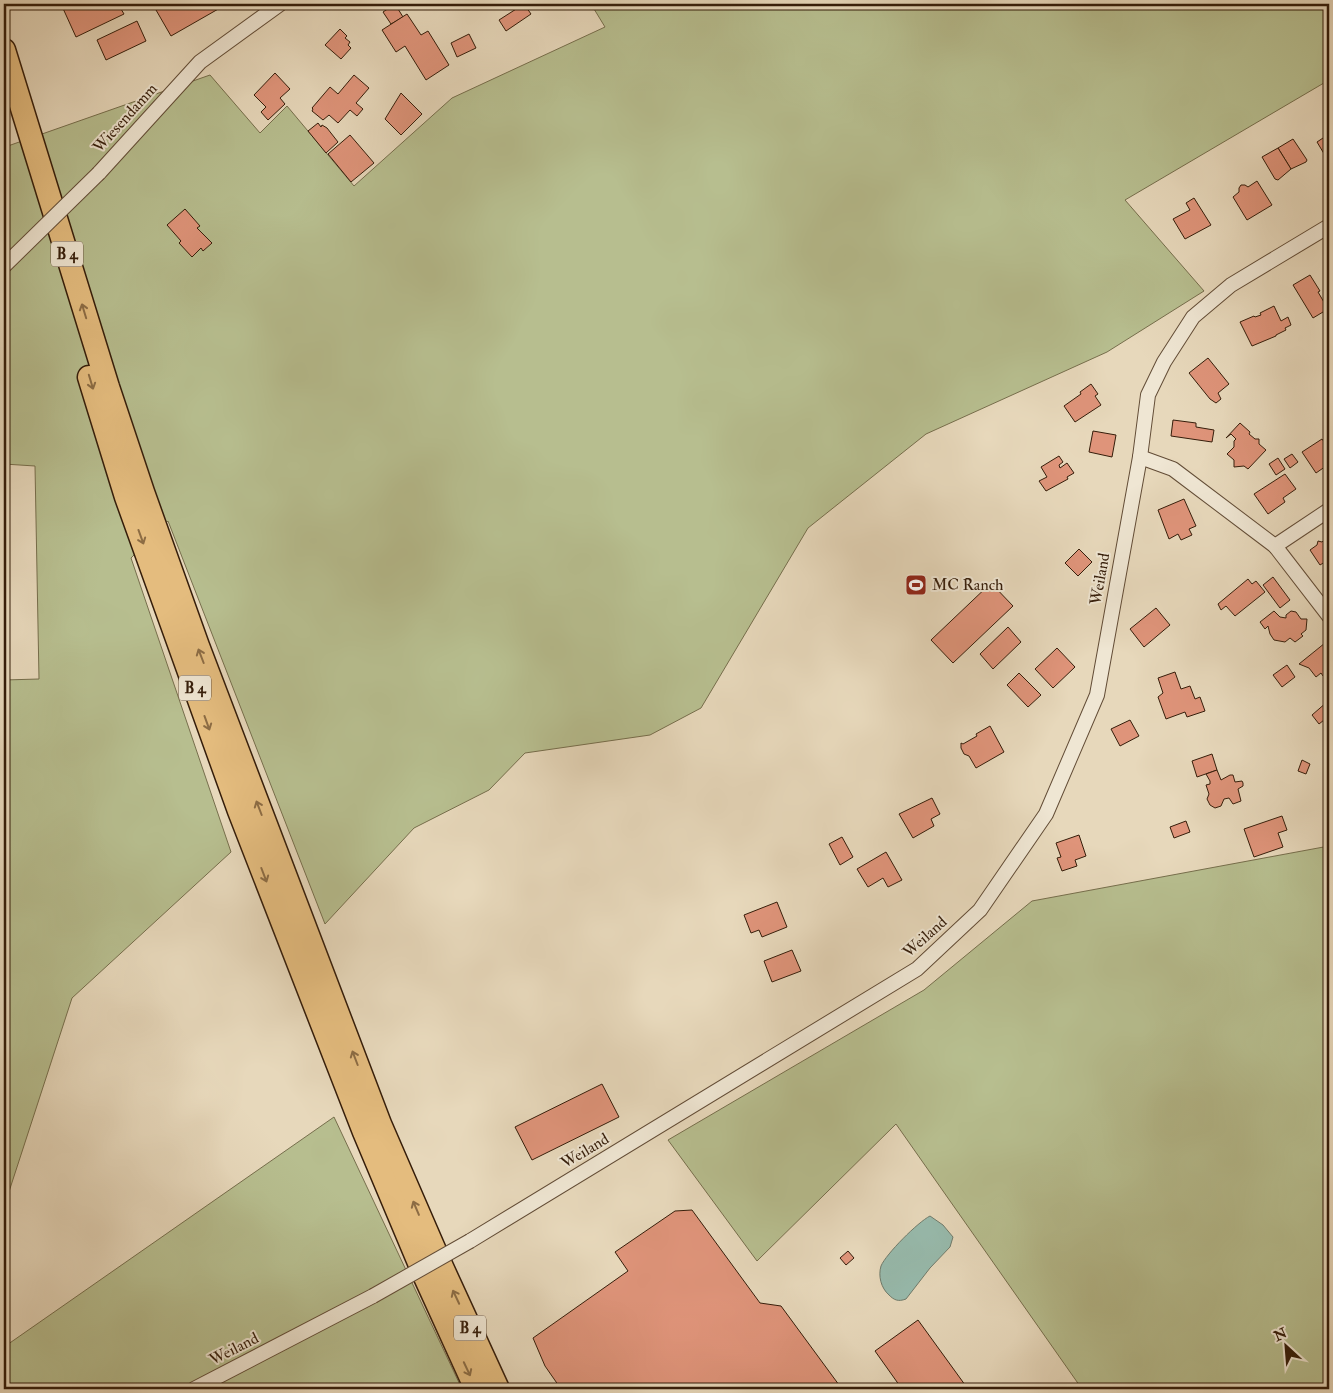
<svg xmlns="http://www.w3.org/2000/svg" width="1333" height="1393" viewBox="0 0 1333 1393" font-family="'IM FELL Double Pica',serif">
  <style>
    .green { fill: #b7be8f; stroke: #766e4c }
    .water { fill: #97baac; stroke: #707b6b }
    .building { fill: #df947a; stroke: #351d0a }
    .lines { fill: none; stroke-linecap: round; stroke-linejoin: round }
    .minor-casing { stroke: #624c36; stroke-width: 16 }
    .trunk-casing { stroke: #351d0a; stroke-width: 25 }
    .minor { stroke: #efe6d3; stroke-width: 14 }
    .trunk { stroke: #e4bc7e; stroke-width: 22 }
    .minor-bridge-casing { stroke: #624c36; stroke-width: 16; stroke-linecap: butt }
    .minor-bridge { stroke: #efe6d3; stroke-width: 14 }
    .oneway { stroke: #8c6c44 }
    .labels { text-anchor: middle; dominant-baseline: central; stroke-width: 4; stroke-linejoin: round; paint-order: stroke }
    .shield { fill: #efe6d3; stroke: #6d5946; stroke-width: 1 }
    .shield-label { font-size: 15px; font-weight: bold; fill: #351d0a }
    .street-label { font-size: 16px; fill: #351d0a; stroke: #efe6d3 }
    .poi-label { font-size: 16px; fill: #351d0a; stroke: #efe6d3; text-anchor: start }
  </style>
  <rect width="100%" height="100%" fill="#e7d8bb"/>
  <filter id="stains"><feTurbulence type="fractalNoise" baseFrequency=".004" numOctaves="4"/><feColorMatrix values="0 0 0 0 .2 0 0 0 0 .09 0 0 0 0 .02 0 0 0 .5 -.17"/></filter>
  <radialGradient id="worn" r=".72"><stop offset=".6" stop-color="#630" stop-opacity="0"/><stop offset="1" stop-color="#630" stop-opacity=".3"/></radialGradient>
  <g class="green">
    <polygon points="591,4 1329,4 1329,80 1125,200 1204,291 1107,352 926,434 808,528 701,708 650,735 525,753 489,790 414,828 325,924 168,521 131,558 231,852 72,998 4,1207 4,680 39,679 35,466 4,464 4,146 5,147 210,75 260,133 287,106 354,186 452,98 605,27"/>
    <polygon points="1329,846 1329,1389 1082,1389 896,1124 757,1261 668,1140 924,990 1032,901"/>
    <polygon points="334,1117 462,1389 4,1389 4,1347"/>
  </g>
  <path class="water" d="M930,1216L943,1225L953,1237L950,1247L930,1268L906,1299C898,1302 894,1300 889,1295C881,1288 878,1276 881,1266C886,1254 918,1222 930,1216Z"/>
  <g class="building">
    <polygon points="61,4 118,4 124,14 76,37"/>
    <polygon points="166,4 227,4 171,36 156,10"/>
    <polygon points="395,4 403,17 391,24 383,12"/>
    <polygon points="524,4 531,14 506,31 499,20"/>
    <polygon points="407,14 421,35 428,31 449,65 426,80 405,46 396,52 382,30"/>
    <polygon points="137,21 146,41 106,60 97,40"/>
    <polygon points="340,29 347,36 345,38 350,42 348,45 351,48 341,59 325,45"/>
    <polygon points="469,34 476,48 457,57 451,43"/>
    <polygon points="275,73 290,89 280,98 285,104 268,120 261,112 266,107 254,95"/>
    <polygon points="354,75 369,88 356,103 363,109 357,116 350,110 338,123 329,115 323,120 312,111 313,109 312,108 330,87 338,94"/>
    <polygon points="401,93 422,114 401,135 385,119"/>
    <polygon points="318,123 321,127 322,125 327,128 338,142 326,153 308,131"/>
    <polygon points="1329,134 1329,169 1326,164 1329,162 1317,142"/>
    <polygon points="350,135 374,163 351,182 328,154"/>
    <polygon points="1293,139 1307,160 1306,162 1291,169 1278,148"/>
    <polygon points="1278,148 1291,169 1278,180 1275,179 1262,157"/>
    <polygon points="1257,181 1272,205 1247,220 1233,197 1239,192 1239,188 1241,185 1245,185 1248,187"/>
    <polygon points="1194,198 1211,225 1185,239 1173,219 1190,210 1186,203"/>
    <polygon points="185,209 200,226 197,228 212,243 203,251 201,248 192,257 179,243 181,241 167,225"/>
    <polygon points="1310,275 1320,291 1318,292 1328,309 1313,318 1293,285"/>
    <polygon points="1274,306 1281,321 1288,317 1291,325 1285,328 1286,330 1276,335 1276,336 1252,346 1240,322 1254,316 1255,317 1261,315 1260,313"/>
    <polygon points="1208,358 1229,384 1218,393 1221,399 1216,403 1210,399 1189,373"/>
    <polygon points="1091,384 1098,394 1095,396 1101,405 1075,422 1064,406 1081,394 1080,392"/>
    <polygon points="1173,420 1196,423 1196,427 1214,430 1212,442 1171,436"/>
    <polygon points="1240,423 1250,432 1249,434 1255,439 1259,439 1259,444 1266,450 1248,469 1244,466 1234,467 1234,460 1227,454 1234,447 1234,441 1236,439 1231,434 1226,438"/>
    <polygon points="1093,431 1116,435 1112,457 1089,452"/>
    <polygon points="1322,439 1329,449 1329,464 1316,473 1302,452"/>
    <polygon points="1292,454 1298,462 1290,468 1284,459"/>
    <polygon points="1059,456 1063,462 1059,465 1060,468 1067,463 1074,473 1067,477 1068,479 1046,491 1039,481 1047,477 1041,467"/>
    <polygon points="1278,458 1285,469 1276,475 1269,464"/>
    <polygon points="1285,474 1296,489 1283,498 1285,502 1268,514 1254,494"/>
    <polygon points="1184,499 1196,526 1189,529 1192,535 1181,540 1178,534 1169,539 1158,510"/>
    <polygon points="1329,536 1329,562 1328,560 1320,565 1310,550 1317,545 1318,541 1322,542"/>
    <polygon points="1079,549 1092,562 1078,576 1065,563"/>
    <polygon points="1273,577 1290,600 1280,608 1263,585"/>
    <polygon points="1248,579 1252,584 1256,581 1265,592 1235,616 1226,606 1221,610 1218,604"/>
    <polygon points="991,583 1013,606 953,663 931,640"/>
    <polygon points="1156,608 1170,625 1144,647 1130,629"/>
    <polygon points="1274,611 1280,617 1286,618 1286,615 1291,611 1296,612 1301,619 1307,619 1306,630 1301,634 1303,636 1295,642 1290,638 1285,642 1274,640 1270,634 1268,626 1265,629 1260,622"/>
    <polygon points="1008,627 1021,642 993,669 980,654"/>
    <polygon points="1325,643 1329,647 1329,676 1326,673 1323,676 1321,673 1316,677 1309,668 1299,664"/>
    <polygon points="1057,648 1075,667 1053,688 1035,669"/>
    <polygon points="1287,665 1295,677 1282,687 1273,675"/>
    <polygon points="1175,672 1181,689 1190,686 1195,699 1200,697 1205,711 1187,717 1185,712 1166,719 1158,697 1163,693 1158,678"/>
    <polygon points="1019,673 1041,695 1028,707 1007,685"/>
    <polygon points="1327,702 1329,705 1329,716 1319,724 1312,715"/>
    <polygon points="1130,720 1139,736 1120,746 1111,729"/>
    <polygon points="990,726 1004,752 976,768 969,756 964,754 961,748 961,743 963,744 977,736 976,734"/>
    <polygon points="1212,754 1217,770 1197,777 1192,761"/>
    <polygon points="1302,760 1310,764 1306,774 1298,771"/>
    <polygon points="1217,770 1221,780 1230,775 1233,775 1235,782 1242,781 1243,783 1243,786 1238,789 1241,801 1233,804 1229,798 1224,799 1221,806 1215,808 1210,805 1207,799 1209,794 1206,785 1210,784 1210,781 1206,774"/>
    <polygon points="932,798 940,814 931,819 934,826 913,838 899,814"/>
    <polygon points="1282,816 1287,830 1278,833 1283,847 1254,857 1244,829"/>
    <polygon points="1186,821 1190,832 1174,838 1170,827"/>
    <polygon points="1079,835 1086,856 1075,860 1077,866 1062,871 1057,858 1061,857 1056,843"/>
    <polygon points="842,837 853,857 840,865 829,844"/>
    <polygon points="886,852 902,880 888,887 883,878 868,887 857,869"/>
    <polygon points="777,902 787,927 762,937 759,930 751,933 744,915"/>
    <polygon points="792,950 801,971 772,982 764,961"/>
    <polygon points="602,1084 619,1117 532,1160 515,1127"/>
    <polygon points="692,1210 760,1303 781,1306 842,1389 561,1389 545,1366 533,1338 628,1271 615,1252 675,1211"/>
    <polygon points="848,1251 854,1258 846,1265 840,1258"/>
    <polygon points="918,1320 968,1389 902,1389 875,1351"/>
  </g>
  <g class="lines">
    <g class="minor-casing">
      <g id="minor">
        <polyline points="99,173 200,62 280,4"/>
        <polyline points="1140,457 1173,469 1275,546 1329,616"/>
        <polyline points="1275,546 1329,510"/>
        <polyline points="470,1241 917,969 980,910 1046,814 1097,695 1140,457 1148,395 1164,362 1193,317 1231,285 1329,226"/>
        <polyline points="194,1389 373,1296"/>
      </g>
    </g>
    <g class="trunk-casing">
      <g id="trunk">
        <polyline points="4,50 108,387 143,492 198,646 380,1124 442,1267 498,1389"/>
        <polyline points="89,377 126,497 239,811 364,1132 425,1277 476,1389"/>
      </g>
    </g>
    <use href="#minor" class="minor"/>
    <use href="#trunk" class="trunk"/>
    <g class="minor-bridge-casing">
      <g id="minor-bridge">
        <polyline points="4,266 99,173"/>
        <polyline points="373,1296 470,1241"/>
      </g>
    </g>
    <use href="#minor-bridge" class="minor-bridge"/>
  </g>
  <defs><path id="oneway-shaft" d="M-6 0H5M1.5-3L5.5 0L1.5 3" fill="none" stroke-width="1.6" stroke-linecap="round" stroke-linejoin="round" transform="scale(1.25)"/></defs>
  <g class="oneway">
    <use href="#oneway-shaft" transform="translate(84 311) rotate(-107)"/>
    <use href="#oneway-shaft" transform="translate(91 382) rotate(73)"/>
    <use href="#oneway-shaft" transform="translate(141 537) rotate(70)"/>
    <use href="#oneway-shaft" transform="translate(201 656) rotate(-111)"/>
    <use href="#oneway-shaft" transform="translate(207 723) rotate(70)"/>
    <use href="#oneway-shaft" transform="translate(259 808) rotate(-111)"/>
    <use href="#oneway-shaft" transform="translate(264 875) rotate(69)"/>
    <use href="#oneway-shaft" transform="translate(355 1058) rotate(-111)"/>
    <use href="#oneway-shaft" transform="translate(416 1208) rotate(-113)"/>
    <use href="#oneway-shaft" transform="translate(456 1297) rotate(-115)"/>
    <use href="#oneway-shaft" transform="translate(467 1369) rotate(65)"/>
  </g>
  <defs>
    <g id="stadium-square" transform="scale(1.125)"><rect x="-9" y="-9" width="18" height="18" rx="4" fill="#8f2418" stroke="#efe6d3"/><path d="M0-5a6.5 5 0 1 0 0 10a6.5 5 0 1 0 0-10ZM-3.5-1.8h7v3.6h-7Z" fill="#fff"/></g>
  </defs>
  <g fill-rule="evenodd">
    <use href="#stadium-square" x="916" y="585"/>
  </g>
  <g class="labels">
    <g class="shield">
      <rect x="51" y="241.5" width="32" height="25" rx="4"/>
      <rect x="179" y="675.5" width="32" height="25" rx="4"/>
      <rect x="454" y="1315.5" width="32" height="25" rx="4"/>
    </g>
    <g class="shield-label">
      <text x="67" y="254">B 4</text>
      <text x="195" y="688">B 4</text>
      <text x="470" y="1328">B 4</text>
    </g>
    <g class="street-label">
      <text transform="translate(125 118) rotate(-48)">Wiesendamm</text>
      <text transform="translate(1100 579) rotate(-80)">Weiland</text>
      <text transform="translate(925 937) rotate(-42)">Weiland</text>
      <text transform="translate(585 1151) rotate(-31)">Weiland</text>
      <text transform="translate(234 1349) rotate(-27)">Weiland</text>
    </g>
    <g class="poi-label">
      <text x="932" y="585">MC Ranch</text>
    </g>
  </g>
  <rect width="1333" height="1393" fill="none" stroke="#e7d8bb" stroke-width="20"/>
  <rect x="5" y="5" width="1323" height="1383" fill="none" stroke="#351d0a" stroke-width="2.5"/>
  <rect x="10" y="10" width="1313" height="1373" fill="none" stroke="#351d0a"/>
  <g transform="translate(1286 1346) rotate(334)" stroke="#efe6d3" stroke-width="4" paint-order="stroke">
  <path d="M0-4L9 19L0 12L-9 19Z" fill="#351d0a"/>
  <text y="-8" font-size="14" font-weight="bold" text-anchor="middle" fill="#351d0a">N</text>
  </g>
  <rect width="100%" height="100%" filter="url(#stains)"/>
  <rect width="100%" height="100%" fill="url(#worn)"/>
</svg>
